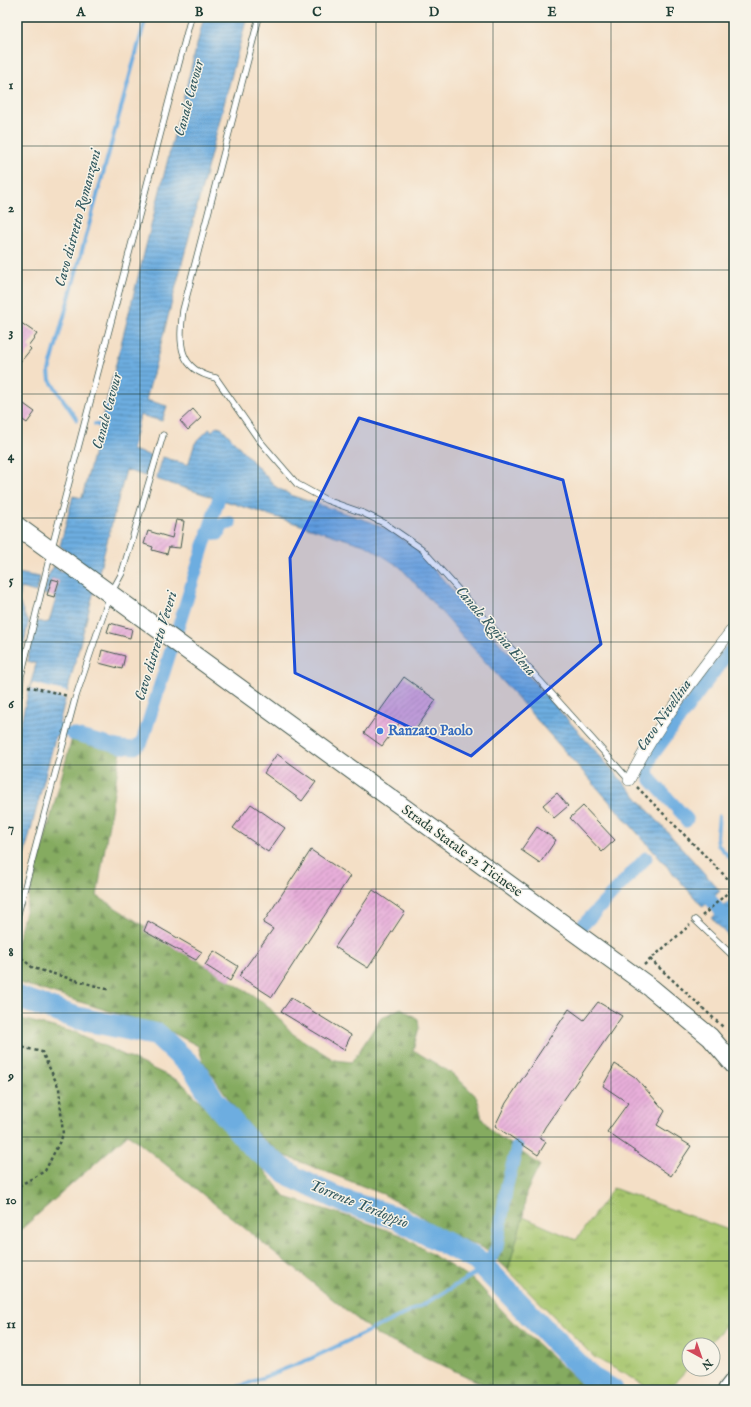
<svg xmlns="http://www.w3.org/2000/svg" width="751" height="1407" viewBox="0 0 751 1407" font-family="'IM FELL English',serif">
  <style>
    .grass { fill: url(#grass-tufts); stroke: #638251 }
    .forest { fill: url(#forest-firs); stroke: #52744a }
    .water { fill: url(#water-rules); stroke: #46758a }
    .pier { fill: #f4dfc6 }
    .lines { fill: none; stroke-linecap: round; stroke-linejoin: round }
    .stream { stroke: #6dade0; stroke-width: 4 }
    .canal { stroke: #6dade0; stroke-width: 13 }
    .river { stroke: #6dade0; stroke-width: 23 }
    .building { fill: url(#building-hatch) }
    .lane-casing { stroke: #3f554a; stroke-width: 7 }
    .street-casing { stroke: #3f554a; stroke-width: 12 }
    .primary-casing { stroke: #3f554a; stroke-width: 20 }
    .path { stroke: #3f554a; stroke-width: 2.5; stroke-dasharray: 3 3; stroke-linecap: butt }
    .lane { stroke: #fff; stroke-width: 5.5 }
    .street { stroke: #fff; stroke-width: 11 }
    .primary { stroke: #fff; stroke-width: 18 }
    .marked { fill: #1d4ed8; fill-opacity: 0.2; stroke: #1d4ed8; stroke-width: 3; stroke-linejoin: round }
    .grid { fill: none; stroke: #1f3d34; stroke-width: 1; stroke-opacity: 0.55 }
    .shop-dot { fill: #3f7fe0; stroke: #f7f3e8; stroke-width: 1.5 }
    .labels { text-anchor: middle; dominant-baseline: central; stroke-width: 3; stroke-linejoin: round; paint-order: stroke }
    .shop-label { font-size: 14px; font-weight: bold; fill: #366cbe; stroke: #f7f3e8; text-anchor: start }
    .street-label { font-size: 14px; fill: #1f3d34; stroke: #f7f3e8 }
    .water-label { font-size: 15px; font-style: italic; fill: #32595f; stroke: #f7f3e8 }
    .neatline { fill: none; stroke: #1f3d34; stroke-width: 1.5 }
    .grid-label { font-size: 13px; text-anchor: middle; font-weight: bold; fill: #1f3d34 }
  </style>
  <defs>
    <pattern id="grass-tufts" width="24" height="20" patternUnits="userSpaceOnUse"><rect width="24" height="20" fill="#a7c66e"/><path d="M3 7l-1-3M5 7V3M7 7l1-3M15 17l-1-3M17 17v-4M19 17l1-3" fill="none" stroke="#87a25b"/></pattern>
    <pattern id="forest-firs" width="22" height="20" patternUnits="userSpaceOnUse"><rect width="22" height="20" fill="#85ab61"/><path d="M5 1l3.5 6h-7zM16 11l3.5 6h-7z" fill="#6c8c51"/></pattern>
    <pattern id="water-rules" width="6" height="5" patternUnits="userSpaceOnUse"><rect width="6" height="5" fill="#6dade0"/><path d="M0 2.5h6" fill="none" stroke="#598eb6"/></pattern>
    <pattern id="building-hatch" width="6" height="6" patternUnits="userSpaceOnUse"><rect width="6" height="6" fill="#e7aed9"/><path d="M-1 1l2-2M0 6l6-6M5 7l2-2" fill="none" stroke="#bb8fb1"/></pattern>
  </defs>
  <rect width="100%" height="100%" fill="#f7f3e8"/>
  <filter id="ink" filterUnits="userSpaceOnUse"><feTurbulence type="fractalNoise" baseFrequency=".025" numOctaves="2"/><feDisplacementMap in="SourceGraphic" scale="8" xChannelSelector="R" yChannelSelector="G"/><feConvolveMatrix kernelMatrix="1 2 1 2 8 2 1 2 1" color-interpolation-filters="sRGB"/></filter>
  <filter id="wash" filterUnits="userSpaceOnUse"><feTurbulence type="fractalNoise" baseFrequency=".012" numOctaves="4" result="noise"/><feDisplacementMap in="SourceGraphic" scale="16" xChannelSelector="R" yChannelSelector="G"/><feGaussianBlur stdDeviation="0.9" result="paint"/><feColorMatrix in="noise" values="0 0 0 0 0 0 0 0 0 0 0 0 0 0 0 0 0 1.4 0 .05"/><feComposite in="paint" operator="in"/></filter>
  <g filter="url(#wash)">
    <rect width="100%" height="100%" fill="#f4dfc6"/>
    <polygon class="grass" points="613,1188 734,1232 734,1316 708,1345 689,1345 689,1367 668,1390 653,1390 594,1357 508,1270 523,1217 576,1240"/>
    <g class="forest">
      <polygon points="72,738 121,750 97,896 266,1004 293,1034 334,1060 352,1062 381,1018 401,1008 418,1019 419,1028 413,1050 453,1074 477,1097 482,1119 494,1133 540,1165 526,1193 523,1217 508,1270 486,1249 438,1229 418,1214 383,1194 283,1155 258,1135 238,1113 203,1061 198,1046 166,1029 17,982 17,942"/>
      <polygon points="17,1018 77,1033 181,1082 248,1149 285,1197 356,1219 401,1235 476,1282 510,1319 588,1390 496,1390 377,1335 128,1134 17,1233"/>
    </g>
    <g class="water">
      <polygon points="204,17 247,17 146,400 167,406 162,421 140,415 132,450 152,456 145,476 126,470 17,882 17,736 36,664 27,661 37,621 45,623 49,622 56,599 54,597 59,581 52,579 47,595 43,594 48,576 54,566 63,572 69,553 60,546 73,496 82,498"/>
      <polygon points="217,426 221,427 276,487 293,496 371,522 395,534 414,547 720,891 703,907 442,613 400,567 367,546 156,479 163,457 188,465 195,443 209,429 212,431"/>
      <polygon points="17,573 40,577 36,592 21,588 19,601 26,619 29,620 20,659 17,658"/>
      <polygon points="730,901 734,906 734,943 712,918"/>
    </g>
    <polygon class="pier" points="32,683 68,692 66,699 30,689"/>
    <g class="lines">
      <g class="stream">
        <polyline points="77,420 50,380 49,371 146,17"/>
        <polyline points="95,424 105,428"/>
        <polyline points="719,816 717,836 718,845 734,862"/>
        <polyline points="225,1390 244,1385 310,1359 419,1307 485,1268"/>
      </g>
      <g class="canal">
        <polyline points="208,531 218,534 224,524 230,523"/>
        <polyline points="59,730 63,731"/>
        <polyline points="72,734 121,747 135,748 142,742 222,488"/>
        <polyline points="686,821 687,819 651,780 647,771 652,756 734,645"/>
        <polyline points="699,887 734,926"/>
        <polyline points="583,925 646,858"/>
        <polyline points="485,1268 497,1247 507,1185 517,1147"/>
      </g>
      <polyline class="river" points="17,997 77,1018 158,1035 195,1070 214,1101 252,1146 295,1178 343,1201 397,1218 477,1260 591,1378 612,1390"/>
    </g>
    <g id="blocks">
      <g class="building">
        <polygon points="17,320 37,334 28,346 31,349 18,365 17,364"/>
        <polygon points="17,399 35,412 27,423 17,416"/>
        <polygon points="193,409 201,418 188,430 180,421"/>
        <polygon points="176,520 184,521 180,548 169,547 167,554 152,550 153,547 144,544 148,531 172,538"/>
        <polygon points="52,579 59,581 54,597 47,595"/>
        <polygon points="110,623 132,629 130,638 107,632"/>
        <polygon points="102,650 125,656 122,669 99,663"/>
        <polygon points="404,677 436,700 414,732 400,722 382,746 364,733"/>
        <polygon points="277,754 316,782 302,801 264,773"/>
        <polygon points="557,793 568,806 554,818 543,805"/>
        <polygon points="251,804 285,828 268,852 233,828"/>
        <polygon points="583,806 615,840 602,852 570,818"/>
        <polygon points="537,827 556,840 540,863 521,850"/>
        <polygon points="311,850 350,876 272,997 239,976 273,929 263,923"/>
        <polygon points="373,890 405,912 368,968 335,947"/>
        <polygon points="148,921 202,952 196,960 144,931"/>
        <polygon points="214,951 238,966 230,981 205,965"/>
        <polygon points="291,998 351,1035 344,1050 281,1012"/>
        <polygon points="598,1002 622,1016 545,1127 539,1138 546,1142 538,1155 495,1126 506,1103 569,1009 584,1020"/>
        <polygon points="615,1064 635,1077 665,1111 657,1125 691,1146 671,1176 607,1132 628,1103 603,1086"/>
      </g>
    </g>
  </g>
  <g filter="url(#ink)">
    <use href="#blocks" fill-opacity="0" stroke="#3f554a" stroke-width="1"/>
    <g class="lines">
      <g class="lane-casing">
        <g id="lane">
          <path d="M259,17L183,310C179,342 177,370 216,378L259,440L297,484L326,500L363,513L384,523L422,549L629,780"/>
          <polyline points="17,702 20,692 21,676 51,551 191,17"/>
          <polyline points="17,917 75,699 110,595 122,573 163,435"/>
          <polyline points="695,920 734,957"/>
        </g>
      </g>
      <g class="street-casing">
        <path id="street" d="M629,780C657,724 697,676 734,627"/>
      </g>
      <g class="primary-casing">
        <g id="primary">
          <polyline points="17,526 651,988 710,1037 734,1065"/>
          <polyline points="727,1390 734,1381"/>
        </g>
      </g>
      <g class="path">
        <polyline points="28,686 68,696"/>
        <polyline points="637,787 734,885"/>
        <polyline points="702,916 734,887"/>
        <polyline points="17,954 33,968 110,990"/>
        <polyline points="650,959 723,1027"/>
        <polyline points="644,965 690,925"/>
        <polyline points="17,1046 42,1052 59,1088 63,1135 45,1171 17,1187"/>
      </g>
      <use href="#lane" class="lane"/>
      <use href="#street" class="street"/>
      <use href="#primary" class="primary"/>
    </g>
  </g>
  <path class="marked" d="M359,418L563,480L601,644L471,756L295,673L290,558Z"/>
  <path class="grid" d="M140,17V1390M258,17V1390M376,17V1390M493,17V1390M611,17V1390M17,146H734M17,270H734M17,394H734M17,518H734M17,642H734M17,765H734M17,889H734M17,1013H734M17,1137H734M17,1261H734"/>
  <circle class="shop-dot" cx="380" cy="731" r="4"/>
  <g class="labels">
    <g class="shop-label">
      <text x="388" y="731">Ranzato Paolo</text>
    </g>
    <g class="street-label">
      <text transform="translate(462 851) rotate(36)">Strada Statale 32 Ticinese</text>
    </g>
    <g class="water-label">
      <text transform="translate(189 98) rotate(-75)">Canale Cavour</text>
      <text transform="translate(78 218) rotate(-75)">Cavo distretto Romanzani</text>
      <text transform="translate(107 411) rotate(-75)">Canale Cavour</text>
      <text transform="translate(496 631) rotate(49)">Canale Regina Elena</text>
      <text transform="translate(156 646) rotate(-73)">Cavo distretto Veveri</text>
      <text transform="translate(664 715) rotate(-55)">Cavo Nivellina</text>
      <text transform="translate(359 1204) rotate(22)">Torrente Terdoppio</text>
    </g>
  </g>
  <rect width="751" height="1407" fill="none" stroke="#f7f3e8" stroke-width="44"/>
  <g transform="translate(701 1357) rotate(140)"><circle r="19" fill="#f7f3e8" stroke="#a1aaa0"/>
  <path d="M0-3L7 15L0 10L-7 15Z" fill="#d1495b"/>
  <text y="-6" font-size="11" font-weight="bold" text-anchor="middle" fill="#1f3d34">N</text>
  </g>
  <rect x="22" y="22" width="707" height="1363" class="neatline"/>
  <g class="grid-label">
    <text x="81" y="16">A</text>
    <text x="199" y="16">B</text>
    <text x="317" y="16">C</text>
    <text x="434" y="16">D</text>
    <text x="552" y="16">E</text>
    <text x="670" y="16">F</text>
    <text x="11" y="89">1</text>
    <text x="11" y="212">2</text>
    <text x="11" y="336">3</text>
    <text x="11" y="460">4</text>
    <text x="11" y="584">5</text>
    <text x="11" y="708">6</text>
    <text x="11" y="832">7</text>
    <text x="11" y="956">8</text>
    <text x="11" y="1080">9</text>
    <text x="11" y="1204">10</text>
    <text x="11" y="1328">11</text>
  </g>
</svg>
